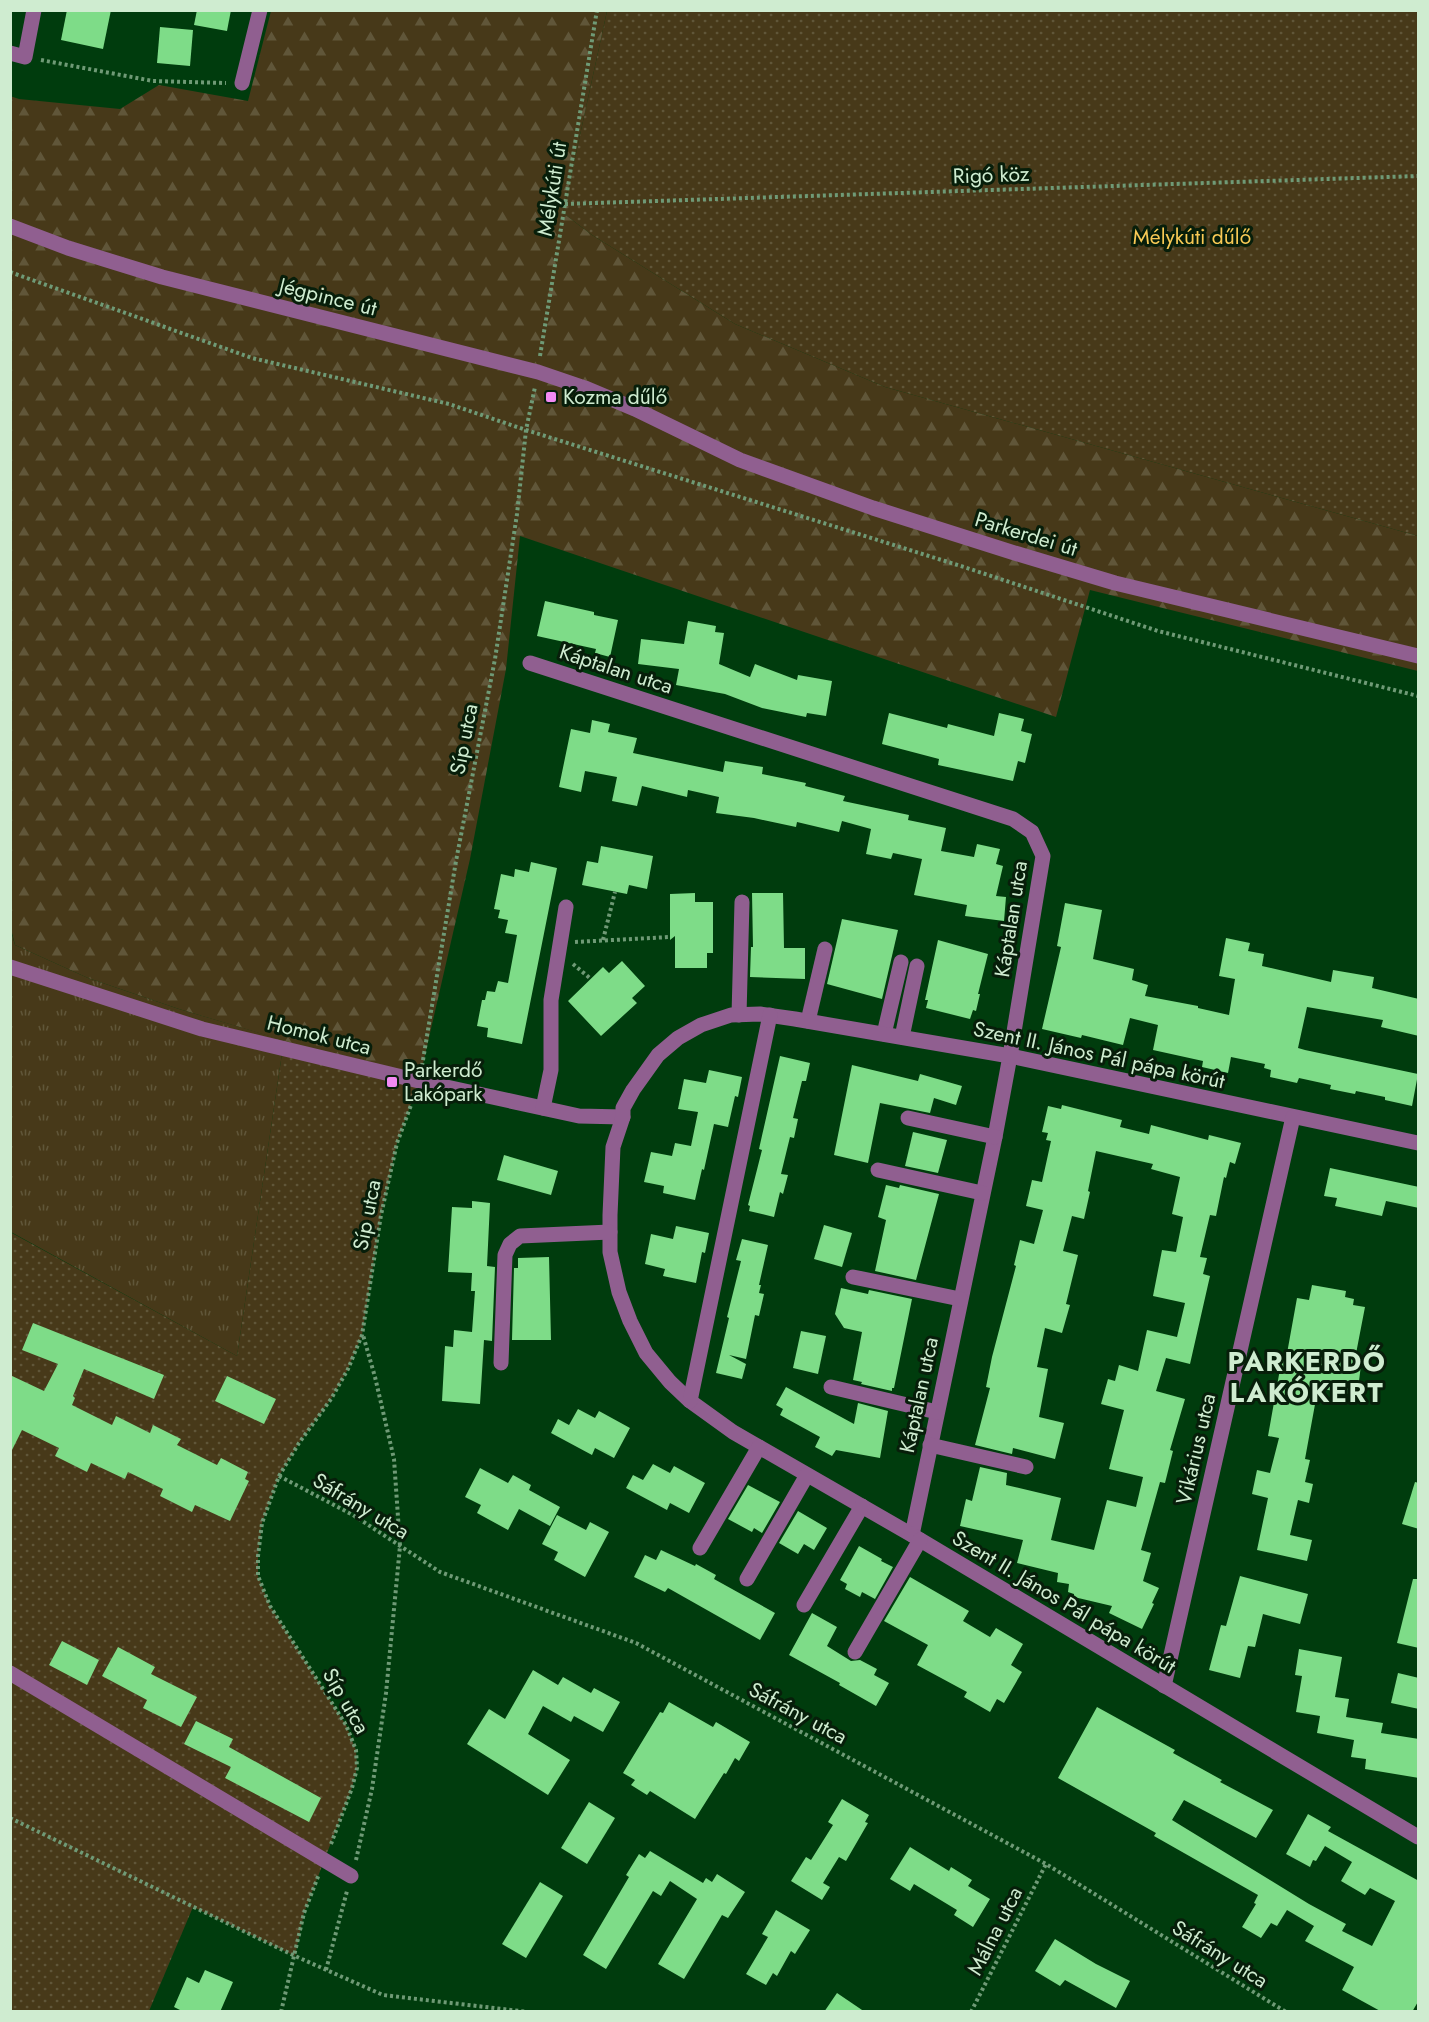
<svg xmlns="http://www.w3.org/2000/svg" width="1429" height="2022" viewBox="0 0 1429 2022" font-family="Jost,sans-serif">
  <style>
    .grass { fill: url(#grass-dots) }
    .forest { fill: url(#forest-firs) }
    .park { fill: url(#park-tufts) }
    .building { fill: #7edc88 }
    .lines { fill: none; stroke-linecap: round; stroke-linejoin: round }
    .path { stroke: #6f9a76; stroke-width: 4; stroke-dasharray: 3 3; stroke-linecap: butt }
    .minor { stroke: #905f90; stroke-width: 15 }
    .poi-dot { fill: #f28af3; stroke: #071e0a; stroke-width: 2 }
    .labels { text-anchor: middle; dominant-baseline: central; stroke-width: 6; stroke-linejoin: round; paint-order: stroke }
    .street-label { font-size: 21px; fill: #cfecd0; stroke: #071e0a }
    .park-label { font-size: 21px; fill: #f8c955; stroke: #071e0a }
    .poi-label { font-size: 21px; fill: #cfecd0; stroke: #071e0a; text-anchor: start }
    .district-label { font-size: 27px; font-weight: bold; letter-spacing: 1.5px; fill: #cfecd0; stroke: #071e0a }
  </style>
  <defs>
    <pattern id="grass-dots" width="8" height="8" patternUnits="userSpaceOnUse" patternTransform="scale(1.5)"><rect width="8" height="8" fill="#473919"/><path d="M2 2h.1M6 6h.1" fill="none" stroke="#605639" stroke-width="1.8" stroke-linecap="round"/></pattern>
    <pattern id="forest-firs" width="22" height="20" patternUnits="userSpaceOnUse" patternTransform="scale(1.5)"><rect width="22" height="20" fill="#473919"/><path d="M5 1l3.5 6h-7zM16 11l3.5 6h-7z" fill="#605639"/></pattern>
    <pattern id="park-tufts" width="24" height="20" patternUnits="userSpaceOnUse" patternTransform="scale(1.5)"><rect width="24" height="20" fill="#473919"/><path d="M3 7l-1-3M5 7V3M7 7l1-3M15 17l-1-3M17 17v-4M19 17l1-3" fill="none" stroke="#605639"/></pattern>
  </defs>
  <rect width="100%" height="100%" fill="#003c0d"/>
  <g class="grass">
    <polygon points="607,11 1418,11 1418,536 885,387 735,324 592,235 563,213"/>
    <polygon points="284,1040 419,1081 397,1143 381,1215 362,1335 348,1369 331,1399 299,1443 279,1476 262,1523 258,1556 258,1576 270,1606 346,1725 356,1750 357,1768 352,1788 304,1913 295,1956 193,1907 149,2011 11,2011 10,1232 237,1356"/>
  </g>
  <polygon class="forest" points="271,11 607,11 563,213 592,235 735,324 885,387 1418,536 1418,671 1090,590 1056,717 520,536 506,669 470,859 419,1081 179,1009 88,978 15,945 11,929 10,96 19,99 120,109 159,85 248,101"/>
  <polygon class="park" points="10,929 15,945 88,978 179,1009 284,1040 237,1356 11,1232"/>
  <g class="building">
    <polygon points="67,10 111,10 103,49 61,40"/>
    <polygon points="197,10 231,10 227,31 194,25"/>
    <polygon points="160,27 193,30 190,66 157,63"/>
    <polygon points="545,601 594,612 594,615 618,620 610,657 595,653 596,649 537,636"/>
    <polygon points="688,621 716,626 715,632 724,633 719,664 750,677 755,664 797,680 798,675 832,681 826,716 807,713 806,717 762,708 725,694 676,685 679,669 638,664 641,639 684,644"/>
    <polygon points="889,713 947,728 948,724 994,736 999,713 1024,719 1021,731 1032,734 1025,763 1018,761 1013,781 938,765 939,759 882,744"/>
    <polygon points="592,720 610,724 608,732 637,738 633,753 723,772 725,761 763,767 762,774 806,783 805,786 845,796 843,801 909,815 908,820 946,828 941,851 974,857 977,844 1000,849 996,864 1003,866 996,896 1006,897 1004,921 965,916 967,905 914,895 922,859 893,853 891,859 866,854 871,829 842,821 839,832 797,822 796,827 754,818 716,813 719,797 688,790 687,797 642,786 637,806 612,801 617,777 585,771 581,792 559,787 571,729 590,733"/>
    <polygon points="601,846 653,856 647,889 629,885 627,894 582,885 587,861 598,863"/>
    <polygon points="531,862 557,868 522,1044 487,1037 488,1028 477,1026 482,1000 485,1000 487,991 495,992 498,981 508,983 517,935 505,933 508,920 498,918 500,910 494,909 501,874 514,877 515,869 529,872"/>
    <polygon points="695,893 695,902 713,902 713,953 707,953 707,968 675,968 675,936 670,940 670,894"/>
    <polygon points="752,893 783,893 784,948 805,948 805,979 750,977 751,947 753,947"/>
    <polygon points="1065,903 1102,910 1093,959 1134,969 1132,980 1148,985 1145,996 1198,1006 1198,1008 1229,1015 1235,979 1219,976 1226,938 1250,943 1248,951 1264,954 1262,966 1331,982 1333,970 1374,977 1372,988 1419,999 1419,1036 1381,1027 1383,1020 1307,1007 1298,1048 1305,1050 1418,1074 1412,1106 1385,1100 1385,1097 1356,1091 1355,1094 1330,1089 1331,1085 1299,1078 1297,1083 1270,1077 1271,1070 1264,1068 1265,1064 1231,1057 1228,1073 1202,1067 1203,1061 1153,1050 1158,1025 1130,1018 1123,1045 1082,1035 1081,1038 1042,1029 1061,947 1057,946"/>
    <polygon points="842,919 898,930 882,999 827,984"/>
    <polygon points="938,940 988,954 978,994 980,994 976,1011 973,1010 970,1019 926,1008 928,1000 925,1000"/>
    <polygon points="622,961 645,986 632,998 637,1003 601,1036 568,1001 603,967 609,973"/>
    <polygon points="780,1056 810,1063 806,1081 802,1081 793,1118 798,1119 794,1138 790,1137 781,1174 788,1175 783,1194 780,1192 774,1217 749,1211 750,1206 748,1205 762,1150 759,1149"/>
    <polygon points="852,1065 918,1081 920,1074 962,1086 956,1105 934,1098 930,1113 880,1103 868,1163 834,1155"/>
    <polygon points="709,1070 742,1077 738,1097 735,1096 728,1127 714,1124 704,1170 702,1169 695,1200 663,1193 664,1186 644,1182 651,1152 672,1156 675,1143 691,1146 698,1112 678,1109 684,1079 706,1083"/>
    <polygon points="1062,1105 1122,1120 1120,1127 1149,1134 1151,1125 1208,1140 1209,1135 1241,1143 1235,1164 1230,1162 1226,1178 1224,1177 1216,1216 1210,1215 1200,1257 1207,1258 1203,1274 1210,1276 1190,1364 1166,1358 1156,1391 1185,1399 1170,1450 1173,1451 1165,1483 1160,1482 1141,1550 1151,1553 1143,1581 1159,1588 1152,1603 1154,1604 1142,1629 1109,1613 1112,1606 1074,1597 1074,1594 1068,1592 1069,1584 1057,1582 1058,1573 1017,1563 1023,1540 960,1526 966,1499 972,1501 980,1467 1007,1473 1006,1485 1061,1498 1051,1540 1094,1550 1107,1500 1136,1507 1143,1477 1109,1469 1124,1410 1101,1404 1108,1379 1115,1381 1119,1365 1138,1371 1147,1330 1177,1337 1185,1303 1153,1296 1162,1250 1176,1252 1183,1217 1172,1214 1180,1177 1151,1169 1153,1164 1096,1151 1088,1191 1090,1192 1084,1219 1072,1216 1063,1251 1078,1255 1066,1304 1070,1305 1062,1333 1045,1328 1037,1367 1048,1369 1039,1417 1064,1423 1055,1459 1013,1448 1012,1454 975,1445 990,1388 986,1387 992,1357 1016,1266 1014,1265 1020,1240 1034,1244 1043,1210 1026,1206 1032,1180 1042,1182 1051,1141 1046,1140 1048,1133 1042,1132 1048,1106 1061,1109"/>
    <polygon points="913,1132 947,1140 938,1173 905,1166"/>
    <polygon points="504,1155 558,1171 551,1195 497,1180"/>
    <polygon points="1330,1168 1419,1187 1419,1208 1386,1201 1382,1216 1335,1206 1337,1198 1324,1196"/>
    <polygon points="886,1185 899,1188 900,1185 939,1194 916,1280 875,1271 886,1220 878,1217"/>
    <polygon points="472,1201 490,1203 487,1266 495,1267 492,1341 484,1340 480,1404 442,1401 445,1346 453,1347 454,1330 472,1332 475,1291 471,1291 472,1273 448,1272 452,1207 472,1208"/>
    <polygon points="824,1225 852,1233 842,1267 814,1259"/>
    <polygon points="676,1226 709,1233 705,1253 702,1252 696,1283 663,1276 665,1269 645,1264 651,1234 673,1239"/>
    <polygon points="742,1239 768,1245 759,1285 761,1285 759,1293 764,1294 759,1316 755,1315 746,1359 729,1355 746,1364 742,1379 716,1373 729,1318 727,1317 741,1261 736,1260"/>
    <polygon points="549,1257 551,1340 512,1340 514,1268 518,1268 518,1258"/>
    <polygon points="1312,1285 1346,1291 1345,1297 1354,1299 1353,1305 1365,1307 1354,1364 1361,1365 1359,1381 1351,1380 1349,1394 1318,1388 1305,1459 1310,1460 1305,1482 1313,1484 1309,1503 1298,1500 1290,1535 1312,1540 1307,1561 1257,1550 1268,1498 1252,1494 1257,1470 1270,1473 1279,1438 1268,1436 1282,1358 1286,1359 1297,1298 1309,1300"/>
    <polygon points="841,1288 868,1294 869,1290 912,1299 894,1388 892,1388 892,1391 861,1384 862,1382 853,1380 862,1332 844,1328 835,1314"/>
    <polygon points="33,1323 164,1375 154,1399 84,1369 73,1396 75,1398 72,1405 112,1425 116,1416 150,1433 153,1425 181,1439 177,1445 217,1465 221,1458 248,1472 245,1479 249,1481 230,1521 195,1505 192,1512 160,1496 163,1489 128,1472 125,1479 91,1463 87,1472 55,1456 59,1448 22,1430 10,1454 10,1375 44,1391 58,1364 22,1350"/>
    <polygon points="801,1331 826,1336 818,1374 793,1368"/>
    <polygon points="227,1376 276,1399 264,1424 215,1401"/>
    <polygon points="786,1387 854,1424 858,1403 888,1411 880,1458 836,1450 832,1456 815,1447 820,1437 780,1415 783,1409 776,1405"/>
    <polygon points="578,1409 595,1418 599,1411 630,1428 614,1458 595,1448 592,1455 551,1433 558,1419 569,1425"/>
    <polygon points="653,1464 670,1473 674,1466 705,1483 689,1513 670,1503 667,1510 626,1488 633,1475 643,1480"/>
    <polygon points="480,1468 508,1483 513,1475 531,1485 529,1490 560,1507 550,1526 519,1509 508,1530 477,1513 481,1505 465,1497"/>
    <polygon points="1415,1482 1419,1483 1419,1529 1402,1524"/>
    <polygon points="748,1485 780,1502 762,1533 754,1528 752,1532 728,1519"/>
    <polygon points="798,1511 827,1528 814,1550 804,1544 798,1554 779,1543"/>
    <polygon points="557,1515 586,1530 590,1522 609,1532 585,1577 554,1560 558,1552 542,1544"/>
    <polygon points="859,1546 882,1559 881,1561 893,1567 875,1599 862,1592 860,1597 845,1589 847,1584 840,1580"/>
    <polygon points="661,1550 695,1566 696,1564 716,1575 714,1579 775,1613 760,1640 668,1588 665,1592 634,1577 645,1555 656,1560"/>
    <polygon points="1240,1576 1308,1594 1300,1624 1263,1614 1255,1647 1248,1646 1240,1678 1209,1670 1221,1625 1226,1626"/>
    <polygon points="910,1577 969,1611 963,1621 990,1637 996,1628 1023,1644 1011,1665 1022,1672 1004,1703 997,1699 990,1712 964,1697 967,1692 917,1665 928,1645 884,1621"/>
    <polygon points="1413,1579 1419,1579 1419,1648 1397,1643"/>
    <polygon points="812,1613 837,1627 827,1646 851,1661 860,1660 877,1669 874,1675 889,1683 876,1706 839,1685 840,1683 789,1655"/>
    <polygon points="62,1641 99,1660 87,1685 49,1665"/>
    <polygon points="118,1647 155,1667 151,1674 197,1697 181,1727 143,1708 147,1700 102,1676"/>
    <polygon points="1299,1649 1342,1657 1335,1697 1349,1699 1346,1717 1383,1723 1381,1733 1419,1739 1419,1778 1365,1769 1366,1759 1351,1757 1354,1740 1317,1733 1320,1716 1296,1712 1302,1676 1295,1675"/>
    <polygon points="533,1670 558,1685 563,1677 591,1693 594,1688 620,1702 603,1732 574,1716 571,1722 543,1706 528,1734 570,1760 548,1795 467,1744 489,1709 505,1719"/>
    <polygon points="1398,1673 1419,1678 1419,1709 1391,1703"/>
    <polygon points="669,1702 713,1727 716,1722 750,1742 739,1761 735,1758 726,1774 724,1773 695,1819 650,1791 647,1795 631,1785 635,1780 623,1773 660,1712 663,1713"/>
    <polygon points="1097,1707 1175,1750 1173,1753 1222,1780 1220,1782 1273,1810 1256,1838 1184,1800 1172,1820 1309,1904 1346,1924 1342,1931 1372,1946 1395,1901 1370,1888 1365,1895 1341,1881 1352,1862 1325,1846 1316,1861 1313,1860 1310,1867 1286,1854 1308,1814 1331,1827 1328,1831 1419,1881 1419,2000 1412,2012 1382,2012 1342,1990 1354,1967 1305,1941 1314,1926 1287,1910 1277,1926 1271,1923 1261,1938 1242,1927 1256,1904 1254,1903 1258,1895 1154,1836 1156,1833 1058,1778"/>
    <polygon points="196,1721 233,1739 229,1747 321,1798 309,1822 225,1778 231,1767 184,1744"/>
    <polygon points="842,1799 869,1815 865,1822 868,1823 846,1861 839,1857 823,1883 830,1887 822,1900 791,1881 806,1857 811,1860 833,1825 828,1822"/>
    <polygon points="589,1802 615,1818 587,1864 561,1848"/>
    <polygon points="910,1847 949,1871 951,1867 972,1880 968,1886 990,1899 973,1927 954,1915 957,1910 914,1884 910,1891 890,1879"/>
    <polygon points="650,1851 703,1883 706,1878 712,1882 717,1874 745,1892 728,1918 722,1915 684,1979 658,1964 697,1899 670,1881 661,1896 653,1891 606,1969 583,1955 629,1877 626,1875 639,1854 645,1858"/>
    <polygon points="540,1882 563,1896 526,1958 502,1944"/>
    <polygon points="776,1910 810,1930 795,1954 791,1951 777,1976 773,1973 766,1985 746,1974 768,1937 762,1934"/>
    <polygon points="1055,1939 1096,1964 1130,1981 1116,2008 1065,1980 1060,1986 1035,1971"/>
    <polygon points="205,1970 233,1982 220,2012 184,2012 174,2007 187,1977 199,1983"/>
    <polygon points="837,1993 865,2012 824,2012"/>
  </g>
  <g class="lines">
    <g class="path">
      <polyline points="41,60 153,81 226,83"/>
      <polyline points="565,204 1418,176"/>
      <polyline points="10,272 252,358 449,404 526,430 964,567 1158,631 1418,696"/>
      <polyline points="540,356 597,10"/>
      <polyline points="603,940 615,892"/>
      <polyline points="575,942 670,937"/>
      <polyline points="573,964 591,979"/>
      <polyline points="422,1066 456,861 495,659 517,514 526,430 535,387"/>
      <polyline points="279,1476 353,1515 440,1572 636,1643 1046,1864 1286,2012"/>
      <polyline points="10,1818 295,1956 383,1995 528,2012"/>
      <polyline points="331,1844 352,1788 357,1768 356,1750 346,1725 270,1606 258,1576 258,1556 262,1523 279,1476 299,1443 331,1399 348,1369 362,1335 381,1215 397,1143 414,1097"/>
      <polyline points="356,1860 372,1789 386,1693 400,1546 394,1459 375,1377 363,1335"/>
      <polyline points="326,1970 347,1891"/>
      <polyline points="281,2012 304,1913 319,1874"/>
      <polyline points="971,2012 1046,1864"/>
    </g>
    <g class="minor">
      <polyline points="10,53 25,57 34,10"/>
      <polyline points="242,83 260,10"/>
      <polyline points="10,226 68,248 162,277 538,372 585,388 635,409 740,460 873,508 1018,554 1115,583 1418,656"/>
      <polyline points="530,663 1013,819 1032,832 1043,856 1010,1056 995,1137 912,1535"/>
      <polyline points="10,967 202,1029 419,1081 579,1116 623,1117"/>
      <polyline points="739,1015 742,902"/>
      <polyline points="808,1021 825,949"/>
      <polyline points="884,1034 901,962"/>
      <polyline points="902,1037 917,966"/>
      <polyline points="543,1108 551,1070 551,1000 566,907"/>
      <polyline points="908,1118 995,1137"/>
      <polyline points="1418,1143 1010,1056 795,1019 760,1014 731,1015 701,1025 678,1038 658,1055 633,1090 623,1108 623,1117 613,1147 610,1215 610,1252 619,1292 630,1321 646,1353 670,1382 690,1401 733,1432 912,1535 1418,1837"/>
      <polyline points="878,1170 982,1193"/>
      <polyline points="853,1277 960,1299"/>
      <polyline points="501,1363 505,1255 510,1244 520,1236 610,1232"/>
      <polyline points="831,1387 937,1412"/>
      <polyline points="690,1401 770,1015"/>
      <polyline points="930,1445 1026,1467"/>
      <polyline points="700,1548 759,1447"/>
      <polyline points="747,1579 807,1475"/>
      <polyline points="804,1605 862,1506"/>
      <polyline points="855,1652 920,1540"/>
      <polyline points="10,1673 351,1876"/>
      <polyline points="1164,1686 1293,1117"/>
    </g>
  </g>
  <g class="poi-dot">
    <rect x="545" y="391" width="12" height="12" rx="3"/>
    <rect x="386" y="1076" width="12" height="12" rx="3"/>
  </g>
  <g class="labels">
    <g class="street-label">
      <text transform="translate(991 175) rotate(-2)">Rigó köz</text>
      <text transform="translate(552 189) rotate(-81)">Mélykúti út</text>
      <text transform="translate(328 297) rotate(14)">Jégpince út</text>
      <text transform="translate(1026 534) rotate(17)">Parkerdei út</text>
      <text transform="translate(616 669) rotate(18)">Káptalan utca</text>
      <text transform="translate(464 739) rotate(-79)">Síp utca</text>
      <text transform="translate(1011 919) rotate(-81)">Káptalan utca</text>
      <text transform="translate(319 1035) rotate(14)">Homok utca</text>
      <text transform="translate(1099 1055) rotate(12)">Szent II. János Pál pápa körút</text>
      <text transform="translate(367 1215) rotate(-79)">Síp utca</text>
      <text transform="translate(919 1395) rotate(-78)">Káptalan utca</text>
      <text transform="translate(1196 1449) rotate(-77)">Vikárius utca</text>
      <text transform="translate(361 1506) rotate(31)">Sáfrány utca</text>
      <text transform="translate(1064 1602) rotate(31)">Szent II. János Pál pápa körút</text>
      <text transform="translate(346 1701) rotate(60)">Síp utca</text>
      <text transform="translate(798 1713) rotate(28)">Sáfrány utca</text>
      <text transform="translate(995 1931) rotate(-63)">Málna utca</text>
      <text transform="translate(1220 1954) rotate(32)">Sáfrány utca</text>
    </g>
    <g class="park-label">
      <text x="1192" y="237">Mélykúti dűlő</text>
    </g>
    <g class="poi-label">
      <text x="563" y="397">Kozma dűlő</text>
      <text x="404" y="1070">Parkerdő<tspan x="404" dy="24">Lakópark</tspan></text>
    </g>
    <g class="district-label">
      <text x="1307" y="1361">PARKERDŐ<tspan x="1307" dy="31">LAKÓKERT</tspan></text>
    </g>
  </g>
  <rect width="1429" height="2022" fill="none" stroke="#cfecd0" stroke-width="24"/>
</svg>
